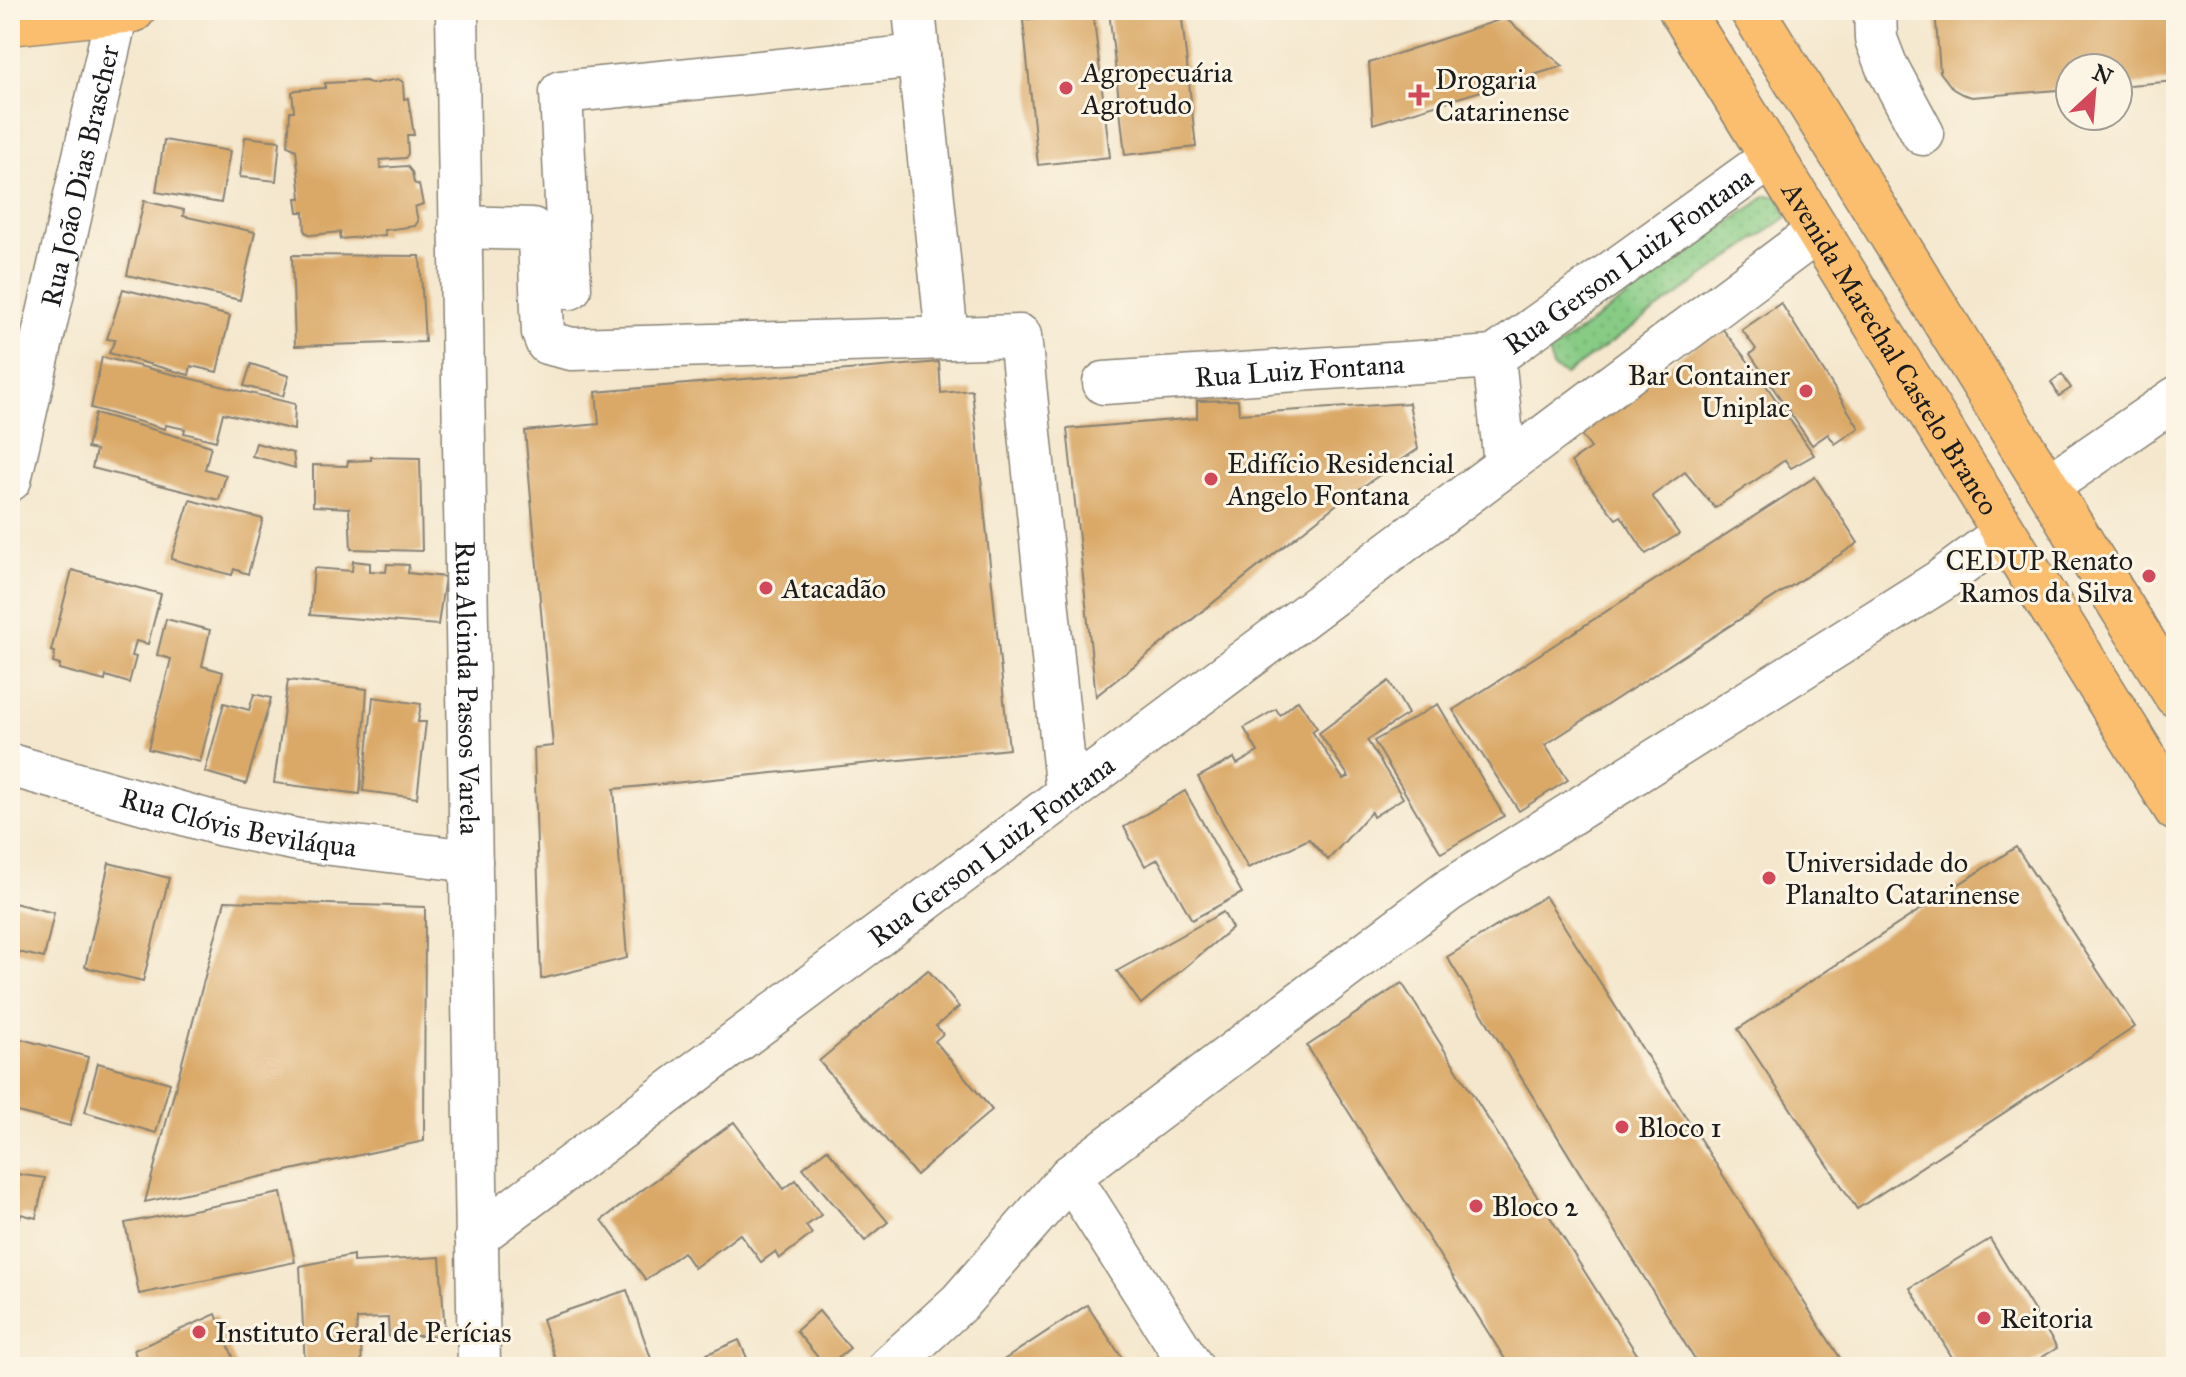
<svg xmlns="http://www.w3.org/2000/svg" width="2186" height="1377" viewBox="0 0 2186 1377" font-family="'IM FELL Great Primer',serif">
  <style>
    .grass { fill: url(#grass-dots); stroke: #527450; stroke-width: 2 }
    .building { fill: #daa967 }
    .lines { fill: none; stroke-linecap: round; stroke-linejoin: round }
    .minor-casing { stroke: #888274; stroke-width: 45 }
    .major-casing { stroke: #888274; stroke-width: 47 }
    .minor { stroke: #fff; stroke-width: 42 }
    .major { stroke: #fbbe6e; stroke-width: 44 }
    .poi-dot { fill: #d1495b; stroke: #fcf5e5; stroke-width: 3 }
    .labels { text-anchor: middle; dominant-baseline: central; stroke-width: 6; stroke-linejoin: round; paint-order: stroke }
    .poi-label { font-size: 28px; fill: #1c1c1c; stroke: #fcf5e5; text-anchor: start }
    .street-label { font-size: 28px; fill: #1c1c1c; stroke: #fcf5e5 }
  </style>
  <defs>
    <pattern id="grass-dots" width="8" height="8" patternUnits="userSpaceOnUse" patternTransform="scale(2)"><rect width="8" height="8" fill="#87cb85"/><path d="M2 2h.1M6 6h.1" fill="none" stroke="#74ae72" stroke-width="1.8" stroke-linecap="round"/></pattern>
  </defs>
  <rect width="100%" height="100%" fill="#fcf5e5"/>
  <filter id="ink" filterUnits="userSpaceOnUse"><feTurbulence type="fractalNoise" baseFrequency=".0125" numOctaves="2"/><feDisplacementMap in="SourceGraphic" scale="16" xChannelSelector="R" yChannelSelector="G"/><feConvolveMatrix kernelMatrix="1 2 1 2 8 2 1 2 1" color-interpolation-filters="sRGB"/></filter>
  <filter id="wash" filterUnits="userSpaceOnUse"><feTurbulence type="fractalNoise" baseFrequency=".006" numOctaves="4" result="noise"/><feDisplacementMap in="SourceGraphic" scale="32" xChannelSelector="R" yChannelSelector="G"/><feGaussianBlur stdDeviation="1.8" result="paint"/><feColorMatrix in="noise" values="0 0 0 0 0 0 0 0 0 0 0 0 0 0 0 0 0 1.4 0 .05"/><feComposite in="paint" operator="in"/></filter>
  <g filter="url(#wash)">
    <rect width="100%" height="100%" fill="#f4e7cd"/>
    <polygon class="grass" points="1766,196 1779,196 1787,217 1565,375 1552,367 1549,353"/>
    <g id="blocks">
      <g class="building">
        <polygon points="1109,10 1181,10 1196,147 1125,155"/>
        <polygon points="1935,10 2176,10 2176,81 2118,86 2118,68 2070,68 2070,89 1972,97 1962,94 1953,89 1940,72"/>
        <polygon points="1093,11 1110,157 1038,165 1023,20"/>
        <polygon points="1505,18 1563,66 1373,124 1369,63"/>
        <polygon points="398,79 403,82 404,99 408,98 414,135 407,135 408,154 405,158 380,160 381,168 407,166 412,172 414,183 419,185 423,204 415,207 418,221 415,226 384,230 385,235 340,239 340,232 311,235 305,232 304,212 298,212 296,198 301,198 296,150 288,146 290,111 294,111 292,92 296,90 325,88 325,83 366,81 372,84"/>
        <polygon points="245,137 280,141 276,181 240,177"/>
        <polygon points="164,140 230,151 221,203 156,192"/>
        <polygon points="144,201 184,210 183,216 255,232 240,300 127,275"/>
        <polygon points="292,255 420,256 425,342 295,346"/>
        <polygon points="123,289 230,316 217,372 191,366 189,375 109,353 115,340 107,339"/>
        <polygon points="1781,303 1859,428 1835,444 1828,434 1812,445 1750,354 1756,349 1742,330"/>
        <polygon points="1721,327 1761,378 1814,455 1791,468 1785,460 1715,508 1685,472 1652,496 1679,534 1646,554 1621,516 1616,519 1571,462 1591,448 1578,431"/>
        <polygon points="102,357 295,404 294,430 223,413 216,441 184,433 185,429 166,425 165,429 91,408"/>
        <polygon points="939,362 941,393 972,390 1009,749 614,789 627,958 541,979 534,748 553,746 525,431 599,424 596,392"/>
        <polygon points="251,364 289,376 283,396 244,386"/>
        <polygon points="2062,374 2071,388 2059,396 2051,382"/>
        <polygon points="1238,400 1239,414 1409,403 1418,449 1337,504 1096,696 1067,429 1197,418 1197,401"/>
        <polygon points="95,413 211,446 205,469 226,475 219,500 92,468 96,450 87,448"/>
        <polygon points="256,443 293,453 295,468 252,456"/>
        <polygon points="371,457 420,458 422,551 351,549 349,508 313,506 313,465 347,466 348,461 371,460"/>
        <polygon points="1815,477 1858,543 1545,745 1568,780 1519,811 1453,710"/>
        <polygon points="190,500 263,519 248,574 234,569 232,575 171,559"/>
        <polygon points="353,561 370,563 370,571 386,572 387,564 409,565 408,573 445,577 438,625 310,615 314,568 352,571"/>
        <polygon points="72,570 161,594 148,644 136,641 132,656 136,657 129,683 106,676 105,681 59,669 60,665 53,663 55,652 51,651"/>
        <polygon points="166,619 210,630 202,666 223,672 200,762 148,749 171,659 157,655"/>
        <polygon points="288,680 367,689 360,794 274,783"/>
        <polygon points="1389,681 1408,714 1367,740 1403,798 1373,817 1371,812 1328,860 1309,839 1248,868 1198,777 1234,758 1237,764 1258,752 1244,728 1276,709 1280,715 1298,700 1317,728 1312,731 1343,779 1349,777 1319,733"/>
        <polygon points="254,694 271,698 246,784 205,772 224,703 249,710"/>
        <polygon points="373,697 421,704 418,722 426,722 417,798 363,791"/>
        <polygon points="1438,704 1504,816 1441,853 1374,741"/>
        <polygon points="1185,791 1242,893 1192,920 1158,859 1145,866 1124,827"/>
        <polygon points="2016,847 2135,1027 1857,1209 1738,1029"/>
        <polygon points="109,863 169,878 143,981 85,967"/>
        <polygon points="1545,896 1800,1296 1846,1367 1700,1367 1695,1360 1447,957"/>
        <polygon points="225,901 425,907 424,1141 145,1202"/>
        <polygon points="10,902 54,913 44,958 10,950"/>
        <polygon points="1223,912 1232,928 1141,1004 1117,971"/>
        <polygon points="928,970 959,1007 936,1026 943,1034 935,1041 992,1110 916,1175 819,1061"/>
        <polygon points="1402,983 1645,1367 1510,1367 1307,1046"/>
        <polygon points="10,1036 88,1057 70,1126 10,1110"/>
        <polygon points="98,1063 170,1083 156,1133 85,1112"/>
        <polygon points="734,1122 784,1189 796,1180 821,1215 806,1226 812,1234 779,1259 775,1252 761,1262 740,1234 694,1268 683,1252 646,1280 602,1220"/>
        <polygon points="827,1149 888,1222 865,1241 803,1168"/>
        <polygon points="10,1173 45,1178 36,1218 21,1214 20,1219 10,1216"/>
        <polygon points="281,1193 295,1262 139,1294 125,1223"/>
        <polygon points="1990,1239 2057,1348 2026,1367 1958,1367 1910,1288"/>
        <polygon points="353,1255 353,1262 440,1257 445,1335 389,1337 388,1318 357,1319 356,1341 361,1344 362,1367 305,1367 300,1266"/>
        <polygon points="627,1290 654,1367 558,1367 542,1319"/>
        <polygon points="1087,1305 1128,1367 993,1367"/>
        <polygon points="819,1311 850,1348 826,1367 796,1331"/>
        <polygon points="216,1314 237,1367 139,1367 134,1350"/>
        <polygon points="739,1340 751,1367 698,1367 711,1362 707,1354"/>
      </g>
    </g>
  </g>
  <g filter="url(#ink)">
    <use href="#blocks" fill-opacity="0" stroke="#888274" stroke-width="2"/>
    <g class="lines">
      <g class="minor-casing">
        <g id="minor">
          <path id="s1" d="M457,10L479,1367"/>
          <polyline points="914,10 947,338"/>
          <polyline points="1875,10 1876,39 1886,65 1923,134"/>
          <polyline points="460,227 532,229 539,239 543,333 547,343 572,349 1020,336 1067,794"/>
          <polyline points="570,288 561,92 919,56"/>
          <path id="s2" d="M1104,383L1494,357"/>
          <path id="s3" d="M1505,465L1494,357L1772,157"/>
          <path id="s4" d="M10,480L117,12"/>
          <polyline points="2047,487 2176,398"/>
          <path id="s5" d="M10,765L223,825L298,840L471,861"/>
          <path id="s6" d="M476,1237L1818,231"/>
          <polyline points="889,1367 960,1302 1070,1176"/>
          <polyline points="1192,1367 1070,1176 1448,891 1940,581 2005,532"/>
        </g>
      </g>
      <g class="major-casing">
        <g id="major">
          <path id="s7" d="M1681,10L2176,809"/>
          <polyline points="1752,10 2176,695"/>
          <polyline points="10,23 133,10"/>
        </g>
      </g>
      <use href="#minor" class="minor"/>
      <use href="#major" class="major"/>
    </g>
  </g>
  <g class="poi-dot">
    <circle cx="1066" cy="88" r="8"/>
    <path d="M1415 83h8v8h8v8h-8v8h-8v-8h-8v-8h8z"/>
    <circle cx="1806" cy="391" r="8"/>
    <circle cx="1211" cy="479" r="8"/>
    <circle cx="2149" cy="576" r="8"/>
    <circle cx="766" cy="588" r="8"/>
    <circle cx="1769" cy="878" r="8"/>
    <circle cx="1622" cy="1127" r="8"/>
    <circle cx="1476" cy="1206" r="8"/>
    <circle cx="1984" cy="1318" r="8"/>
    <circle cx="199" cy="1332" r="8"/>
  </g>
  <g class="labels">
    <g class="poi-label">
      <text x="1082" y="72">Agropecuária<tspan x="1082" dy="32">Agrotudo</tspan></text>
      <text x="1435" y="79">Drogaria<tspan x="1435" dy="32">Catarinense</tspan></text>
      <text x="1790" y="375" text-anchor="end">Bar Container<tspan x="1790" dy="32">Uniplac</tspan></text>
      <text x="1227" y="463">Edifício Residencial<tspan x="1227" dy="32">Angelo Fontana</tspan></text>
      <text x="2133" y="560" text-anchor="end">CEDUP Renato<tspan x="2133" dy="32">Ramos da Silva</tspan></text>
      <text x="782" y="588">Atacadão</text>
      <text x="1785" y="862">Universidade do<tspan x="1785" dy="32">Planalto Catarinense</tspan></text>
      <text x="1638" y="1127">Bloco 1</text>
      <text x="1492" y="1206">Bloco 2</text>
      <text x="2000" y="1318">Reitoria</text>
      <text x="215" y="1332">Instituto Geral de Perícias</text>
    </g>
    <g class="street-label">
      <text stroke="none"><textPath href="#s4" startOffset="312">Rua João Dias Brascher</textPath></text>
      <text stroke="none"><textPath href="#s3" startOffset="274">Rua Gerson Luiz Fontana</textPath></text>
      <text stroke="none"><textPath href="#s7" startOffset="398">Avenida Marechal Castelo Branco</textPath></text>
      <text stroke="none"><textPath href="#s2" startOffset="196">Rua Luiz Fontana</textPath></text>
      <text stroke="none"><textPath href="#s1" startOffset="678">Rua Alcinda Passos Varela</textPath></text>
      <text stroke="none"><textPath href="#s5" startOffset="236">Rua Clóvis Beviláqua</textPath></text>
      <text stroke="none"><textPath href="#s6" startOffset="644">Rua Gerson Luiz Fontana</textPath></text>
    </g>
  </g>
  <rect width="2186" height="1377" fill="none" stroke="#fcf5e5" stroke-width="40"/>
  <g transform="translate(2094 92) rotate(26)"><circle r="38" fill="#fcf5e5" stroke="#a29e95" stroke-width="2"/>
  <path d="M0-6L14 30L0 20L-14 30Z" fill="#d1495b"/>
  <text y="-12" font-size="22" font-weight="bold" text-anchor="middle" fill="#1c1c1c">N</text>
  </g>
</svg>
